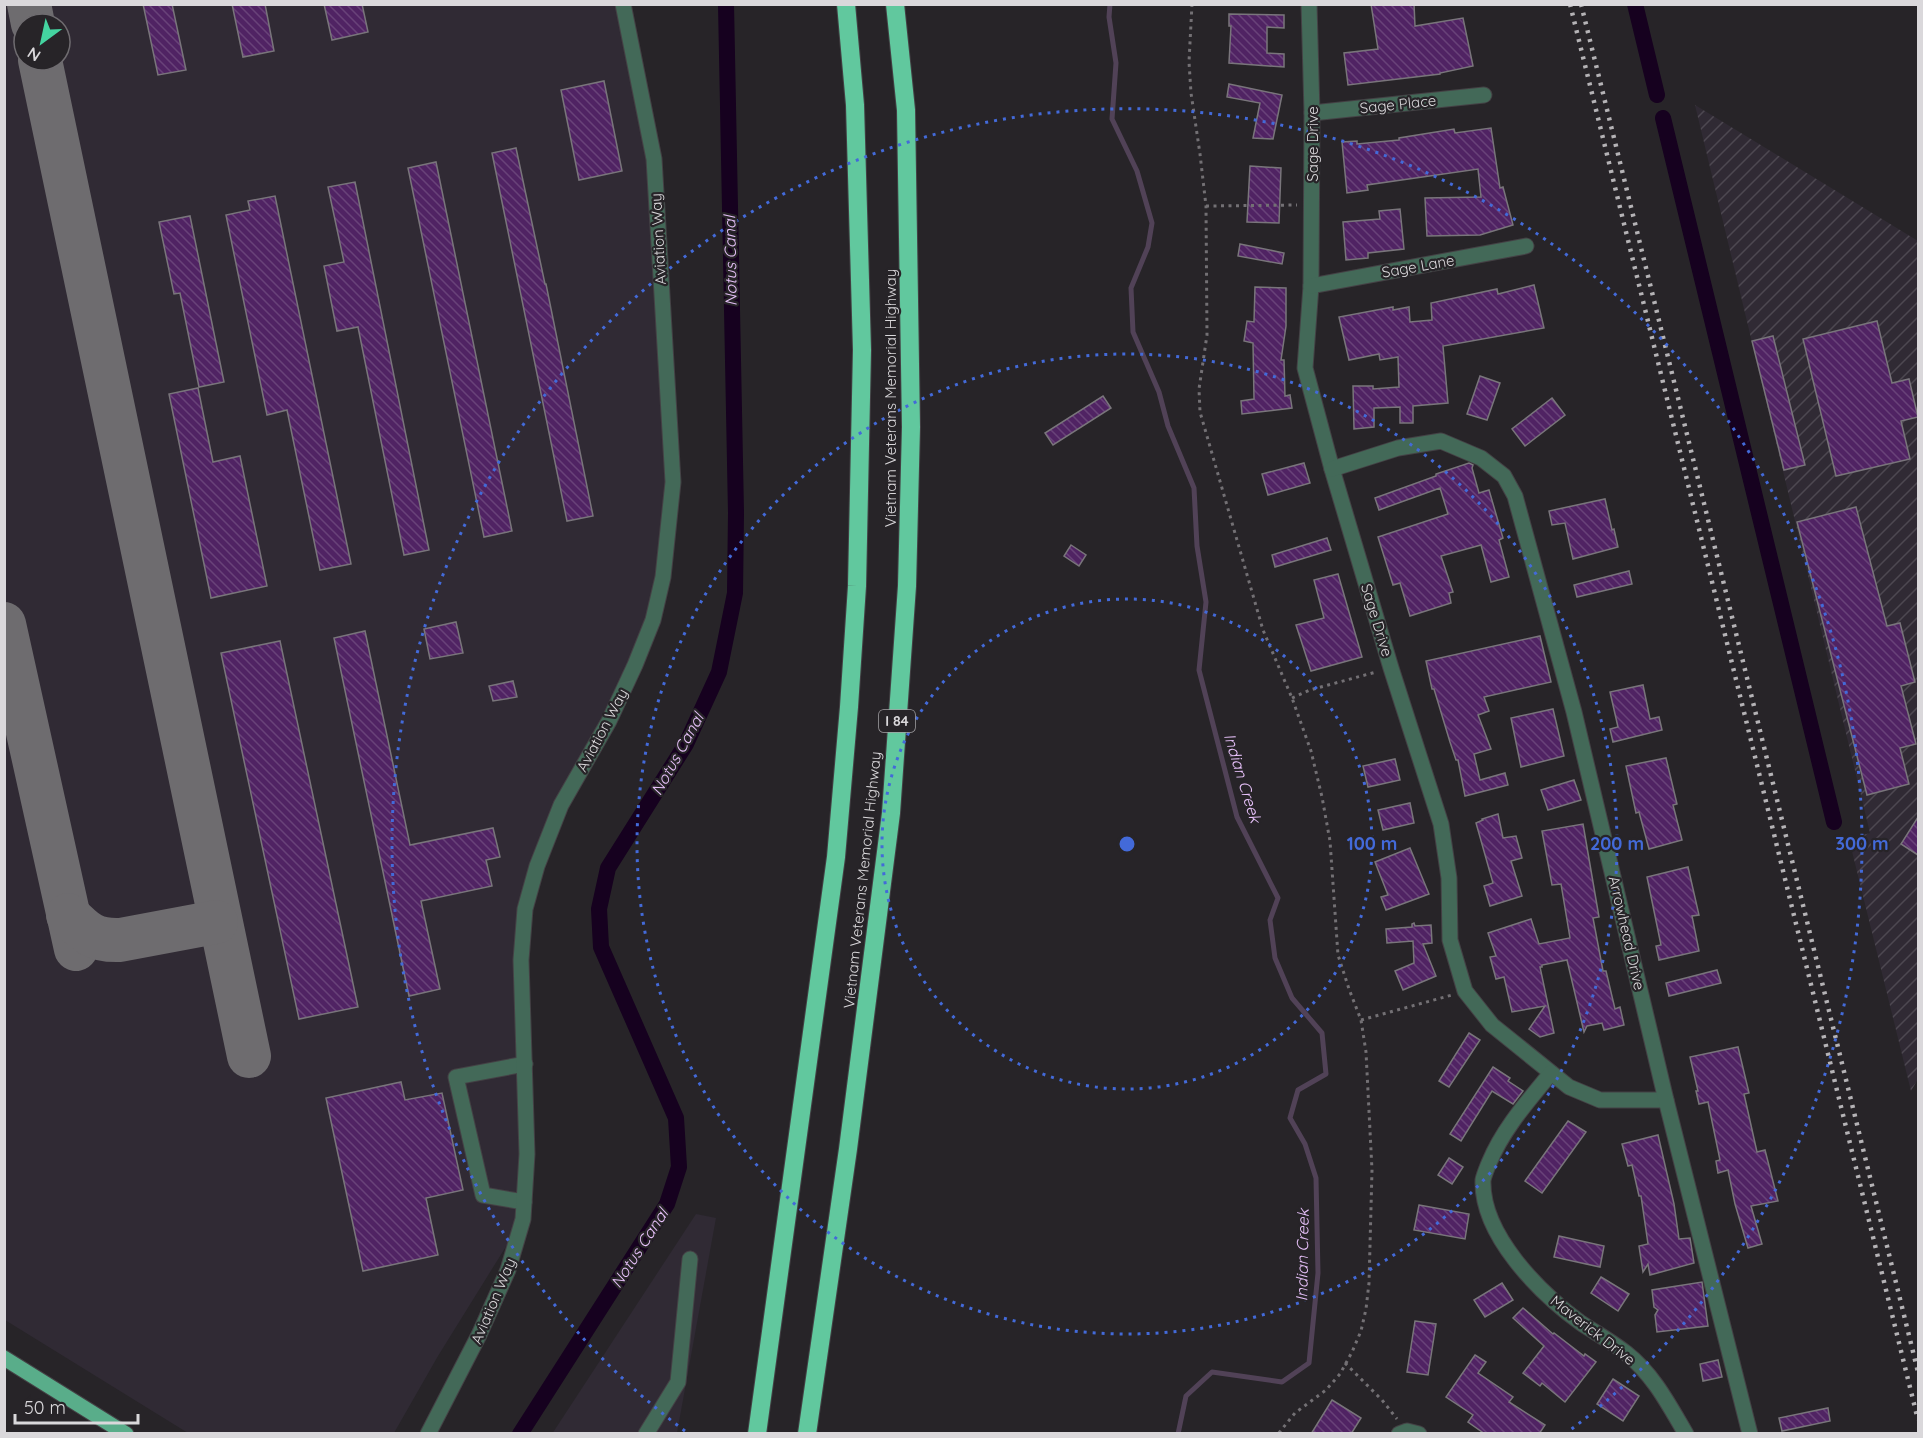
<svg xmlns="http://www.w3.org/2000/svg" width="1923" height="1438" viewBox="0 0 1923 1438" font-family="Quicksand,sans-serif">
  <style>
    .built { fill: #302a34; fill-rule: evenodd }
    .industrial { fill: url(#industrial-furrows) }
    .lines { fill: none; stroke-linecap: round; stroke-linejoin: round }
    .stream { stroke: #514257; stroke-width: 5 }
    .canal { stroke: #16011f; stroke-width: 16 }
    .taxiway { stroke: #6e6c6f; stroke-width: 44 }
    .building { fill: url(#building-back-hatch); stroke: #79757b; stroke-width: 1.5 }
    .minor-casing { stroke: #444145; stroke-width: 17 }
    .major-casing { stroke: #444145; stroke-width: 17 }
    .highway-casing { stroke: #444145; stroke-width: 20 }
    .path { stroke: #737074; stroke-width: 3; stroke-dasharray: 3 4.5; stroke-linecap: butt }
    .minor { stroke: #436958; stroke-width: 15 }
    .major { stroke: #59ad8a; stroke-width: 15 }
    .highway { stroke: #61c89e; stroke-width: 18 }
    .rail { stroke: #b5b3b6; stroke-width: 4.5; stroke-dasharray: 3 6; stroke-linecap: butt }
    .ring { fill: none; stroke: #436ad9; stroke-width: 3; stroke-dasharray: 3 6 }
    .labels { text-anchor: middle; dominant-baseline: central; stroke-width: 4.5; stroke-linejoin: round; paint-order: stroke }
    .shield { fill: #272428; stroke: #a4a2a5; stroke-width: 1.5 }
    .shield-label { font-size: 14px; font-weight: bold; fill: #dad8db }
    .street-label { font-size: 15px; fill: #dad8db; stroke: #272428 }
    .water-label { font-size: 16px; font-style: italic; fill: #e9c3fc; stroke: #272428 }
    .centre { fill: #436ad9; stroke: #272428; stroke-width: 3 }
    .ring-label { font-size: 18px; text-anchor: middle; font-weight: bold; fill: #436ad9; stroke: #272428; stroke-width: 4.5; stroke-linejoin: round; paint-order: stroke }
  </style>
  <defs>
    <pattern id="industrial-furrows" width="10" height="10" patternUnits="userSpaceOnUse" patternTransform="scale(1.5)"><rect width="10" height="10" fill="#302a34"/><path d="M-1 1l2-2M0 10L10 0M9 11l2-2" fill="none" stroke="#4d4851"/></pattern>
    <pattern id="building-back-hatch" width="6" height="6" patternUnits="userSpaceOnUse" patternTransform="scale(1.5)"><rect width="6" height="6" fill="#502363"/><path d="M-1 5l2 2M0 0l6 6M5-1l2 2" fill="none" stroke="#694279"/></pattern>
  </defs>
  <rect width="100%" height="100%" fill="#272428"/>
  <g class="built">
    <path d="M4,5H623L654,159L673,482L653,620L561,805L525,909L523,1219L438,1356L394,1433H188L5,1320ZM24,24H60V60H24Z"/>
    <polygon points="696,1214 716,1218 677,1433 552,1434"/>
  </g>
  <polygon class="industrial" points="1695,105 1918,241 1918,1079 1911,1091 1849,839 1870,833"/>
  <g class="lines">
    <polyline class="stream" points="1110,4 1109,17 1116,63 1112,119 1137,171 1152,223 1148,247 1131,288 1133,332 1159,392 1168,426 1194,488 1197,546 1206,602 1199,670 1237,817 1278,898 1270,920 1275,958 1292,998 1322,1033 1326,1074 1298,1090 1290,1118 1305,1144 1316,1178 1318,1273 1309,1363 1282,1382 1212,1372 1186,1396 1178,1434"/>
    <g class="canal">
      <polyline points="1635,4 1657,95"/>
      <polyline points="1663,118 1834,822"/>
      <polyline points="520,1434 667,1204 679,1167 676,1118 601,947 599,909 608,868 686,744 719,672 735,593 736,513 726,4"/>
    </g>
    <g class="taxiway">
      <polyline points="29,4 33,24"/>
      <polyline points="40,60 249,1056"/>
      <polyline points="4,624 76,949"/>
      <path d="M68,915C86,933 94,941 120,940L216,922"/>
    </g>
  </g>
  <g class="building">
    <polygon points="143,4 172,4 186,70 158,75"/>
    <polygon points="232,4 265,4 274,51 243,57"/>
    <polygon points="324,4 362,4 368,32 332,40"/>
    <polygon points="1371,4 1414,4 1415,26 1463,18 1473,66 1440,73 1440,74 1348,85 1344,53 1378,49"/>
    <polygon points="1229,14 1284,15 1284,28 1267,27 1267,53 1284,54 1284,67 1229,63 1231,26 1229,26"/>
    <polygon points="604,81 622,171 579,180 561,90"/>
    <polygon points="1229,84 1282,95 1273,139 1253,138 1260,103 1227,97"/>
    <polygon points="1491,128 1500,188 1503,187 1513,225 1480,235 1427,236 1425,198 1481,197 1478,169 1367,185 1368,190 1347,193 1342,142 1357,141 1357,144 1399,140 1399,138 1454,129 1455,133"/>
    <polygon points="516,148 545,284 546,284 593,516 567,521 492,153"/>
    <polygon points="436,162 512,531 484,537 408,168"/>
    <polygon points="1250,166 1281,168 1279,223 1247,222"/>
    <polygon points="355,182 429,550 404,555 358,327 337,331 324,266 344,262 328,187"/>
    <polygon points="275,196 351,564 320,570 287,410 267,415 226,215 250,210 248,201"/>
    <polygon points="1400,209 1404,249 1368,253 1368,258 1346,260 1343,222 1380,219 1379,211"/>
    <polygon points="190,216 224,382 199,387 180,293 174,294 159,222"/>
    <polygon points="1240,244 1284,253 1282,264 1238,256"/>
    <polygon points="1534,285 1544,328 1443,346 1448,403 1413,406 1413,423 1400,423 1400,407 1374,408 1374,427 1354,429 1353,386 1373,386 1373,389 1399,387 1398,357 1380,360 1379,354 1349,360 1339,317 1393,307 1393,310 1409,307 1410,322 1432,320 1431,303 1497,289 1498,294"/>
    <polygon points="1255,287 1286,288 1286,326 1281,360 1284,360 1285,396 1290,395 1292,408 1242,414 1241,401 1254,399 1253,343 1244,341 1247,321 1254,322"/>
    <polygon points="1877,321 1892,383 1909,379 1918,417 1901,421 1910,459 1836,476 1803,339"/>
    <polygon points="1773,336 1805,465 1784,470 1752,341"/>
    <polygon points="1480,376 1500,383 1487,420 1467,414"/>
    <polygon points="198,388 213,462 240,456 267,586 211,598 169,394"/>
    <polygon points="1103,396 1111,408 1053,445 1045,433"/>
    <polygon points="1552,398 1565,415 1525,446 1512,429"/>
    <polygon points="1304,463 1310,483 1268,495 1262,474"/>
    <polygon points="1469,463 1473,465 1472,468 1479,493 1489,490 1503,538 1499,540 1509,577 1491,582 1481,545 1441,556 1453,592 1449,593 1451,603 1410,616 1400,583 1393,585 1378,537 1448,514 1440,488 1379,510 1375,498 1436,476 1436,474"/>
    <polygon points="1605,499 1612,530 1614,529 1618,547 1573,559 1565,523 1552,525 1549,511"/>
    <polygon points="1856,507 1887,626 1900,623 1915,682 1901,686 1916,744 1900,748 1909,784 1867,795 1797,522"/>
    <polygon points="1327,538 1331,550 1275,567 1272,555"/>
    <polygon points="1071,545 1086,555 1079,566 1064,556"/>
    <polygon points="1629,571 1632,584 1577,597 1574,585"/>
    <polygon points="1338,574 1362,657 1311,671 1296,625 1324,618 1314,580"/>
    <polygon points="456,622 463,653 430,659 424,629"/>
    <polygon points="365,631 410,845 493,828 500,857 486,860 492,886 421,901 440,989 409,996 334,638"/>
    <polygon points="1540,636 1551,682 1484,697 1489,711 1478,715 1491,749 1474,754 1480,780 1505,773 1508,785 1465,796 1458,760 1456,760 1450,742 1434,689 1432,689 1426,661"/>
    <polygon points="280,641 358,1007 299,1019 221,653"/>
    <polygon points="513,681 517,697 493,701 489,686"/>
    <polygon points="1643,685 1650,719 1659,717 1662,730 1613,742 1610,729 1618,727 1610,692"/>
    <polygon points="1553,709 1564,756 1521,767 1511,718"/>
    <polygon points="1666,758 1677,804 1673,805 1682,840 1649,849 1639,812 1636,813 1626,766"/>
    <polygon points="1395,759 1400,780 1368,787 1363,766"/>
    <polygon points="1574,780 1581,800 1548,810 1541,790"/>
    <polygon points="1410,803 1414,823 1383,830 1378,810"/>
    <polygon points="1498,814 1503,838 1516,836 1522,858 1511,861 1522,896 1490,906 1484,886 1493,883 1476,823 1483,820 1482,819"/>
    <polygon points="1918,817 1918,855 1901,844"/>
    <polygon points="1583,824 1599,917 1593,918 1603,971 1606,971 1615,1009 1620,1007 1624,1025 1604,1030 1602,1023 1587,1026 1584,1032 1567,960 1542,965 1542,967 1540,967 1554,1033 1540,1037 1529,1029 1545,1006 1512,1012 1504,977 1496,979 1490,957 1496,956 1488,933 1531,919 1539,944 1570,938 1561,884 1552,885 1542,831"/>
    <polygon points="1410,848 1429,894 1386,910 1381,897 1388,895 1375,862"/>
    <polygon points="1688,867 1699,915 1692,916 1699,951 1659,960 1656,946 1661,945 1647,877"/>
    <polygon points="1414,923 1415,926 1431,925 1432,943 1423,944 1436,976 1403,990 1395,971 1414,963 1413,941 1387,943 1386,929 1412,927 1412,924"/>
    <polygon points="1717,970 1721,983 1669,996 1666,983"/>
    <polygon points="1469,1033 1480,1040 1449,1087 1439,1081"/>
    <polygon points="1738,1047 1749,1093 1744,1094 1757,1152 1765,1150 1778,1201 1751,1206 1762,1244 1748,1248 1735,1204 1728,1170 1718,1173 1716,1161 1720,1160 1708,1102 1699,1104 1696,1091 1698,1091 1690,1057"/>
    <polygon points="1493,1067 1510,1078 1508,1081 1523,1091 1513,1104 1492,1091 1461,1141 1450,1134"/>
    <polygon points="401,1082 405,1100 442,1093 463,1190 426,1198 438,1255 363,1271 326,1098"/>
    <polygon points="1568,1121 1586,1132 1542,1193 1525,1181"/>
    <polygon points="1658,1135 1674,1204 1679,1239 1690,1238 1694,1263 1650,1275 1648,1264 1643,1272 1639,1246 1648,1244 1641,1196 1639,1196 1632,1165 1628,1166 1622,1144"/>
    <polygon points="1449,1158 1463,1167 1452,1184 1438,1175"/>
    <polygon points="1419,1205 1469,1214 1465,1239 1414,1230"/>
    <polygon points="1559,1236 1604,1246 1600,1267 1554,1257"/>
    <polygon points="1601,1277 1629,1294 1618,1311 1591,1293"/>
    <polygon points="1702,1282 1708,1326 1657,1332 1655,1315 1658,1310 1654,1307 1652,1290"/>
    <polygon points="1502,1283 1513,1300 1485,1317 1474,1300"/>
    <polygon points="1523,1308 1553,1334 1554,1333 1584,1356 1585,1354 1596,1362 1565,1402 1542,1383 1540,1386 1523,1373 1544,1346 1513,1318"/>
    <polygon points="1415,1321 1436,1324 1428,1375 1407,1372"/>
    <polygon points="1475,1355 1486,1362 1478,1373 1513,1397 1509,1402 1545,1425 1539,1434 1485,1434 1468,1422 1473,1415 1446,1397"/>
    <polygon points="1718,1360 1722,1377 1703,1381 1700,1364"/>
    <polygon points="1613,1379 1639,1396 1623,1421 1597,1404"/>
    <polygon points="1332,1400 1361,1418 1351,1434 1311,1434"/>
    <polygon points="1828,1408 1830,1421 1782,1431 1779,1418"/>
  </g>
  <g class="lines">
    <g class="minor-casing">
      <g id="minor">
        <polyline points="1309,4 1312,113 1311,286 1305,368 1332,469 1391,668 1441,824 1449,878 1450,940 1465,991 1492,1025 1569,1087 1600,1100 1666,1100"/>
        <polyline points="1312,113 1484,95"/>
        <polyline points="1311,286 1526,246"/>
        <polyline points="1332,469 1398,448 1441,441 1481,458 1504,476 1515,496 1574,712 1666,1100 1750,1434"/>
        <path d="M1551,1073C1528,1101 1503,1129 1489,1163C1487,1168 1484,1175 1483,1180C1481,1235 1540,1293 1581,1323C1596,1333 1612,1342 1626,1353C1653,1374 1669,1405 1686,1434"/>
        <polyline points="524,1202 483,1195 456,1077 525,1064"/>
        <polyline points="428,1434 479,1335 508,1270 523,1219 527,1154 521,960 525,909 537,866 561,805 609,721 635,665 653,620 663,577 673,482 654,159 623,4"/>
        <polyline points="646,1434 678,1382 690,1259"/>
        <polyline points="1399,1434 1407,1431 1419,1434"/>
      </g>
    </g>
    <g class="major-casing">
      <polyline id="major" points="4,1358 126,1434"/>
    </g>
    <g class="highway-casing">
      <g id="highway">
        <polyline points="757,1434 836,857 849,707 857,586 862,350 855,105 846,4"/>
        <polyline points="807,1434 848,1149 891,813 907,586 911,427 906,110 895,4"/>
      </g>
    </g>
    <g class="path">
      <polyline points="1192,4 1189,62 1191,93 1200,154 1206,206 1207,335 1199,389 1200,412 1263,630 1292,698 1311,751 1322,797 1330,841 1338,955 1349,989 1361,1020 1366,1052 1372,1170 1369,1283 1366,1309 1361,1331 1352,1352 1340,1374 1326,1390 1295,1413 1278,1434"/>
      <polyline points="1206,206 1297,205"/>
      <polyline points="1292,698 1310,690 1376,672"/>
      <polyline points="1361,1020 1452,995"/>
      <polyline points="1345,1363 1382,1400 1397,1419"/>
    </g>
    <use href="#minor" class="minor"/>
    <use href="#major" class="major"/>
    <use href="#highway" class="highway"/>
    <g class="rail">
      <polyline points="1570,4 1918,1420"/>
      <polyline points="1581,4 1918,1372"/>
    </g>
  </g>
  <g class="ring">
    <circle cx="1127" cy="844" r="245"/>
    <circle cx="1127" cy="844" r="490"/>
    <path d="M685 1431A735 735 0 1 1 1569 1431"/>
  </g>
  <g class="labels">
    <rect class="shield" x="879" y="710" width="36" height="22" rx="4.5"/>
    <g class="shield-label">
      <text x="897" y="721">I 84</text>
    </g>
    <g class="street-label">
      <text transform="translate(1398 104) rotate(-6)">Sage Place</text>
      <text transform="translate(1312 144) rotate(-90)">Sage Drive</text>
      <text transform="translate(658 239) rotate(-93)">Aviation Way</text>
      <text transform="translate(1418 266) rotate(-10)">Sage Lane</text>
      <text transform="translate(890 398) rotate(-90)">Vietnam Veterans Memorial Highway</text>
      <text transform="translate(1377 620) rotate(73)">Sage Drive</text>
      <text transform="translate(602 730) rotate(-62)">Aviation Way</text>
      <text transform="translate(862 880) rotate(-84)">Vietnam Veterans Memorial Highway</text>
      <text transform="translate(1627 933) rotate(77)">Arrowhead Drive</text>
      <text transform="translate(493 1301) rotate(-67)">Aviation Way</text>
      <text transform="translate(1593 1330) rotate(38)">Maverick Drive</text>
    </g>
    <g class="water-label">
      <text transform="translate(730 261) rotate(-91)">Notus Canal</text>
      <text transform="translate(677 754) rotate(-61)">Notus Canal</text>
      <text transform="translate(1243 778) rotate(73)">Indian Creek</text>
      <text transform="translate(639 1248) rotate(-57)">Notus Canal</text>
      <text transform="translate(1302 1255) rotate(-89)">Indian Creek</text>
    </g>
  </g>
  <circle cx="1127" cy="844" r="9" class="centre"/>
  <g class="ring-label">
    <text x="1372" y="850">100 m</text>
    <text x="1617" y="850">200 m</text>
    <text x="1862" y="850">300 m</text>
  </g>
  <rect width="1923" height="1438" fill="none" stroke="#dad8db" stroke-width="12"/>
  <g transform="translate(42 42) rotate(213)"><circle r="28" fill="#272428" stroke="#6f6c70" stroke-width="1.5"/>
  <path d="M0-4.5L10 22L0 15L-10 22Z" fill="#44d4a0"/>
  <text y="-9" font-size="16" font-weight="bold" text-anchor="middle" fill="#dad8db">N</text>
  </g>
  <path d="M15 1414v9h123v-9" fill="none" stroke="#dad8db" stroke-width="3"/>
  <text x="24" y="1414" font-size="18" fill="#dad8db" stroke="#272428" stroke-width="4.5" paint-order="stroke">50 m</text>
</svg>
